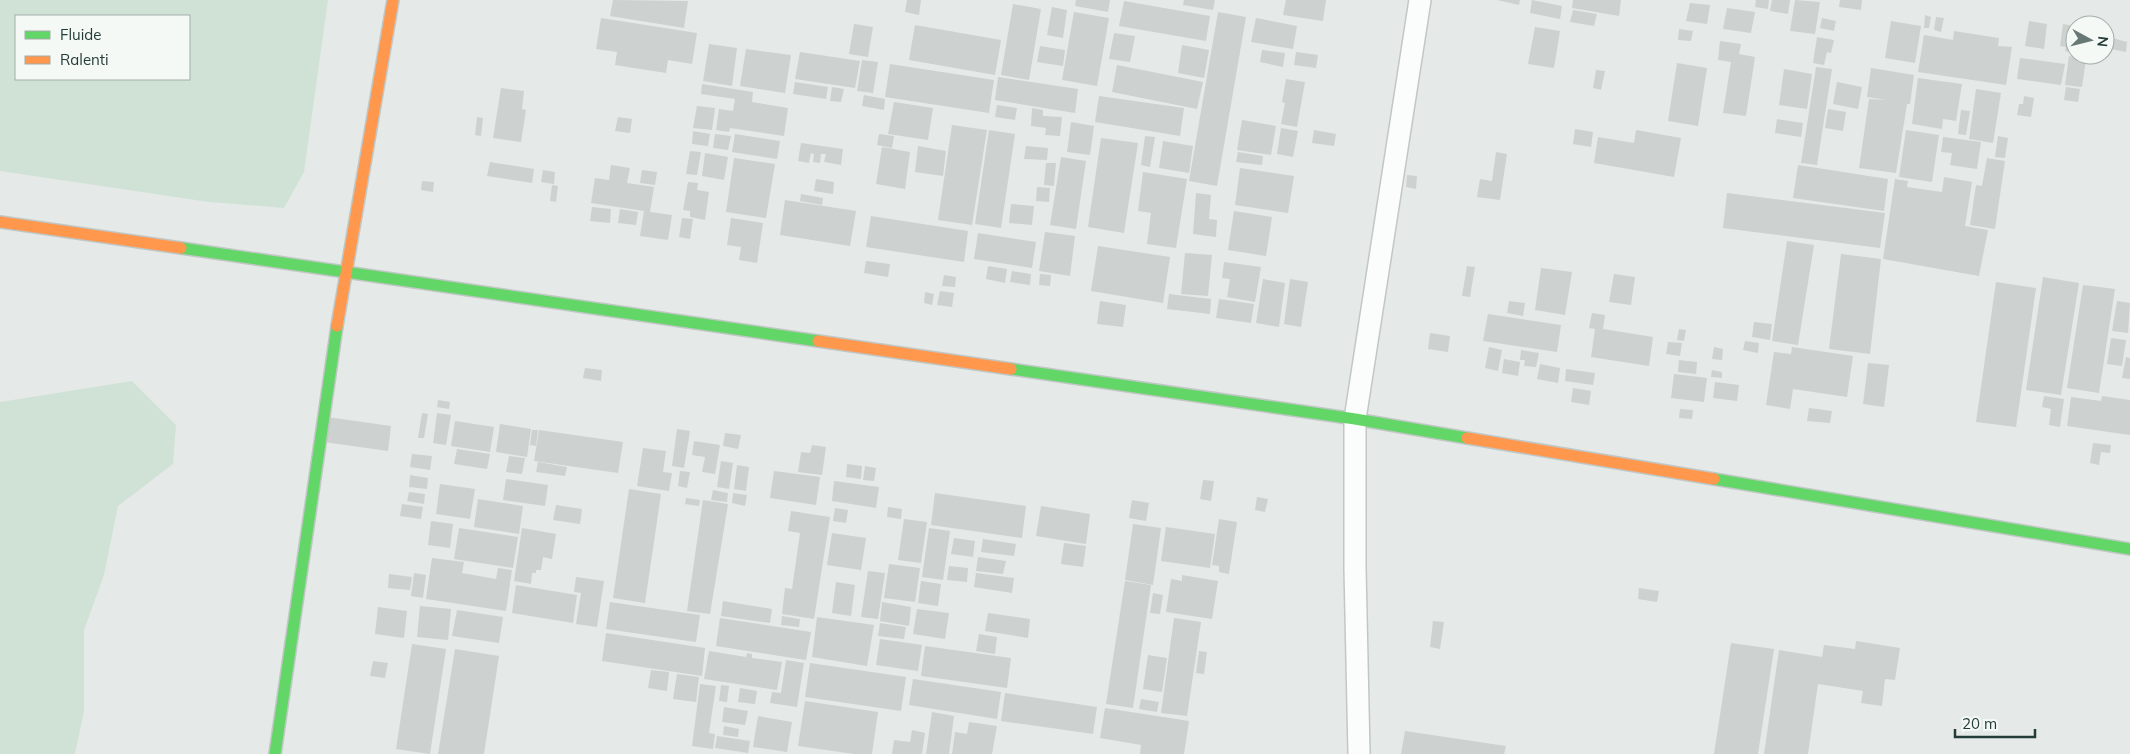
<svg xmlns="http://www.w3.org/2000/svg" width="2130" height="754" viewBox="0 0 2130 754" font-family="Mulish,sans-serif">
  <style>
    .green { fill: #d0e2d6; fill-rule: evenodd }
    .building { fill: #cdd1d0 }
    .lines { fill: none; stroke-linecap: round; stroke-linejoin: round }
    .street-casing { stroke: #c2c7c5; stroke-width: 24 }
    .fast-casing { stroke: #c1c7c5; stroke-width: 14 }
    .slow-casing { stroke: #c1c7c5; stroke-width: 14 }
    .street { stroke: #fbfcfc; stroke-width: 21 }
    .fast { stroke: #63d668; stroke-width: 11 }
    .slow { stroke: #ff974d; stroke-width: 11 }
  </style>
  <rect width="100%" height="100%" fill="#e5eae8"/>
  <g class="green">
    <path d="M0,0H328L304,172L284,208L209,202L0,171ZM16,16H189V79H16Z"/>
    <polygon points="132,381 176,425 173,464 118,506 104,575 84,630 84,711 75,754 0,754 0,402"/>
  </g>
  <g class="building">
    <polygon points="613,0 688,1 684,28 610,16"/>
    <polygon points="907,0 921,0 919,15 905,12"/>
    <polygon points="1076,0 1110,0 1108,12 1075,6"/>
    <polygon points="1184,0 1215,0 1213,10 1183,5"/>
    <polygon points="1286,0 1326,0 1323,21 1283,15"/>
    <polygon points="1497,0 1520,0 1519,5"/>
    <polygon points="1532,0 1562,6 1560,19 1530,13"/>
    <polygon points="1573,0 1621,0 1619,16 1572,8"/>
    <polygon points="1756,0 1769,0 1768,9 1755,7"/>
    <polygon points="1772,0 1790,0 1788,14 1770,11"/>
    <polygon points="1795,0 1820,2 1815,34 1790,31"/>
    <polygon points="1840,0 1862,0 1861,10 1839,7"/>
    <polygon points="1124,1 1210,16 1206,41 1119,26"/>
    <polygon points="1690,3 1710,5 1707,24 1686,21"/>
    <polygon points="1013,4 1041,9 1029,80 1001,75"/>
    <polygon points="1052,7 1067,10 1063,38 1047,35"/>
    <polygon points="1727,8 1755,12 1751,33 1723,29"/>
    <polygon points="1573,10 1597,14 1594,26 1570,22"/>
    <polygon points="1074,12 1109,18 1097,86 1062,80"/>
    <polygon points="1218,12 1246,17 1217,186 1189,181"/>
    <polygon points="1925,15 1931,17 1929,28 1924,28"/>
    <polygon points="1936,17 1944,18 1941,32 1934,30"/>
    <polygon points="601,18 697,33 692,64 668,60 666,73 615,65 617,52 596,49"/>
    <polygon points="1256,18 1297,26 1293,49 1251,42"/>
    <polygon points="1822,18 1836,21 1834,31 1820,28"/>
    <polygon points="1891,21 1921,26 1915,63 1885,58"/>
    <polygon points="2029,21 2047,24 2044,49 2025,46"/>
    <polygon points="854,24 873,27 868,57 849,54"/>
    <polygon points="2063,24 2075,26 2075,53 2065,51 2066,47 2060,46"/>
    <polygon points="915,25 1001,40 995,75 909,60"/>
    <polygon points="1535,27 1560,31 1554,68 1528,64"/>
    <polygon points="1679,29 1693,31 1691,41 1678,40"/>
    <polygon points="1954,31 1999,38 1998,46 2012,47 2006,85 1918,72 1924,35 1953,40"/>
    <polygon points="1114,33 1135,36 1130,62 1109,59"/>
    <polygon points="2105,36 2127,42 2126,52 2105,48"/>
    <polygon points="1817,37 1834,40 1831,53 1827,52 1824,65 1813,63"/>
    <polygon points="1720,41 1741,44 1739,54 1755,57 1746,116 1723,113 1731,62 1718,60"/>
    <polygon points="709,44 737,48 732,86 703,81"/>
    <polygon points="1182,45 1209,50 1204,78 1178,73"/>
    <polygon points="1040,46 1065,50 1063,66 1037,62"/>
    <polygon points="746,49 791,55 785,93 740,86"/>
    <polygon points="1262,50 1285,53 1283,67 1260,62"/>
    <polygon points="800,52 860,61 855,88 795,79"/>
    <polygon points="1296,52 1318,55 1316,68 1294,65"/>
    <polygon points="2069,56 2086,59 2082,87 2065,85"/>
    <polygon points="2020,58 2065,64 2061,85 2017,79"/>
    <polygon points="862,60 878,62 873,93 857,91"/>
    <polygon points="1677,63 1707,68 1698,126 1668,121"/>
    <polygon points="890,64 994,80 989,113 885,97"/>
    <polygon points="1117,65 1203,82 1197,109 1112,92"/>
    <polygon points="1816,67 1832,69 1817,165 1801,163"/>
    <polygon points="1871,68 1914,75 1910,104 1907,104 1896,173 1859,168 1869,99 1886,100 1867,97"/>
    <polygon points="1784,69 1812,74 1807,109 1779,105"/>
    <polygon points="1596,70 1605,71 1601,90 1593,88"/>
    <polygon points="998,77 1078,89 1075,113 995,100"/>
    <polygon points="1918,78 1962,84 1956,121 1943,119 1942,129 1912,124"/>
    <polygon points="1286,79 1305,82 1297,127 1281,124 1285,103 1282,102"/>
    <polygon points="795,82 828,87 826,99 793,94"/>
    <polygon points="1837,82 1862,87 1858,109 1833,104"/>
    <polygon points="702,84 753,92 752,102 788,108 784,136 730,128 729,132 716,130 719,109 733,111 735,99 701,94"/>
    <polygon points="832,87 844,89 841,102 830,101"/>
    <polygon points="2066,87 2080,89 2078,102 2064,100"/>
    <polygon points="501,88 524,91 522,109 526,110 521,142 493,138"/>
    <polygon points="1976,89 2001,93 1993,143 1969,139"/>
    <polygon points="864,95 885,99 884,110 862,106"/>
    <polygon points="1099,96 1184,108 1180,136 1095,122"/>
    <polygon points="2024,96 2034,98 2031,117 2017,115 2019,104 2023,104"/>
    <polygon points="894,102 933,108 928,140 888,134"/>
    <polygon points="997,105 1017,108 1015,120 995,117"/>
    <polygon points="697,106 715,108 712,130 693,128"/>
    <polygon points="1032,108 1043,110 1043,116 1062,117 1060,136 1045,135 1046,128 1031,126"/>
    <polygon points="1828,109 1846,112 1843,131 1825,128"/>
    <polygon points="1961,110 1970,111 1966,135 1958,134"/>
    <polygon points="477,117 483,118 481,136 475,135"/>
    <polygon points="618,117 632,119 630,133 615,131"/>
    <polygon points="1777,119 1803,123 1801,137 1775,133"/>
    <polygon points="1242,120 1276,126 1271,155 1237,150"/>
    <polygon points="1071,122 1094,126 1090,155 1067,152"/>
    <polygon points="952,125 987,130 972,225 938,220"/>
    <polygon points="1281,128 1298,131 1293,157 1277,154"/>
    <polygon points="1575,129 1593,132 1591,147 1573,144"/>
    <polygon points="989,130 1015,134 1001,228 975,224"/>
    <polygon points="1314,130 1336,134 1334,146 1312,143"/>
    <polygon points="1636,130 1681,138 1674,177 1594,163 1598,137 1634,143"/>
    <polygon points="1906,130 1939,135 1932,182 1899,177"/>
    <polygon points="693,131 710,134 708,146 692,144"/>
    <polygon points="715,134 731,136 728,150 713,148"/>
    <polygon points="735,134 780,141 777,159 732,152"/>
    <polygon points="879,134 894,136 892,148 877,145"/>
    <polygon points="1145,136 1155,137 1150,167 1141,165"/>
    <polygon points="1998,136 2008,138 2005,158 1995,157"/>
    <polygon points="1943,137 1981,142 1977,169 1950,165 1952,153 1941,152"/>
    <polygon points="1101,138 1138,143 1124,233 1088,227"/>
    <polygon points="1163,141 1193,146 1189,173 1159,168"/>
    <polygon points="801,143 843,149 841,165 824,162 826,154 821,154 820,163 813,162 814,154 811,153 809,163 798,161"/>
    <polygon points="918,146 946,151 943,176 915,172"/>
    <polygon points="1026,146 1048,148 1047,160 1024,159"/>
    <polygon points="882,147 910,152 905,189 876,184"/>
    <polygon points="690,151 701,152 697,175 686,174"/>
    <polygon points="1238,152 1263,156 1262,165 1236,162"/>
    <polygon points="1496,152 1507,154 1500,200 1477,197 1480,179 1492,181"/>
    <polygon points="705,153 728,157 724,180 702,176"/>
    <polygon points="1061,157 1086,161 1076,229 1050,225"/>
    <polygon points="734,158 775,164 766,218 726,212"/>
    <polygon points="1987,158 2005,161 1995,229 1970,225 1976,185 1982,186"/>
    <polygon points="490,162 534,169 532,183 487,176"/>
    <polygon points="1046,163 1056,163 1054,186 1044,185"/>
    <polygon points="611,165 630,168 627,183 654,187 650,212 672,215 668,240 640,236 644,211 591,203 595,178 609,180"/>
    <polygon points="1798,165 1888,179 1884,211 1793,198"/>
    <polygon points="1240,168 1294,176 1288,213 1235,205"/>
    <polygon points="543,170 555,172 554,184 541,182"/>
    <polygon points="642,170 657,172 655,185 640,183"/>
    <polygon points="1143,172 1187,179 1176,248 1147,244 1151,213 1138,211"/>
    <polygon points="1407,175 1417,176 1416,189 1406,187"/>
    <polygon points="1944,177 1972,182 1965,226 1988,230 1979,276 1883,259 1895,179 1908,181 1907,187 1942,192"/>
    <polygon points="816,179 834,182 833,194 814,191"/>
    <polygon points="422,181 434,182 433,192 421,190"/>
    <polygon points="688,182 698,183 697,190 709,192 705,220 690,217 690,211 683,210"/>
    <polygon points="552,185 558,186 556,202 550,201"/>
    <polygon points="1037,187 1050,188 1049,202 1036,201"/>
    <polygon points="1196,193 1211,195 1209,219 1217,220 1216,237 1193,234"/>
    <polygon points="1727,193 1885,213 1880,248 1723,228"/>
    <polygon points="801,194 823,198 822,205 800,201"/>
    <polygon points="785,200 856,211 850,246 780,235"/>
    <polygon points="1011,204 1034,206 1032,225 1009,223"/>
    <polygon points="592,207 611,209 610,223 590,221"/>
    <polygon points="620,209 638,212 636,225 618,223"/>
    <polygon points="1234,211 1272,217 1266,256 1228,250"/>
    <polygon points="871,216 968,231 964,262 866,247"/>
    <polygon points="682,218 693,219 690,239 679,237"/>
    <polygon points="731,218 763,223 757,263 739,260 741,247 727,245"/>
    <polygon points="1045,232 1075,236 1070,276 1039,271"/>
    <polygon points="978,233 1036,242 1032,268 974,259"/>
    <polygon points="1787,241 1814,245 1798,345 1772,341"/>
    <polygon points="1098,246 1170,257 1163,303 1091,291"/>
    <polygon points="1185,253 1212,255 1208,296 1181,294"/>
    <polygon points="1841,254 1881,259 1870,354 1829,349"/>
    <polygon points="866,261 890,264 888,277 864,273"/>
    <polygon points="1224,262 1261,267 1255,302 1227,297 1230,279 1222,278"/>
    <polygon points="988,266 1007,269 1005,283 986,279"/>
    <polygon points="1467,266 1475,267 1470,297 1462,296"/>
    <polygon points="1541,268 1572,272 1565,315 1535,310"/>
    <polygon points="1012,271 1031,274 1030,285 1010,282"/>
    <polygon points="1040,274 1051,275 1050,286 1039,285"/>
    <polygon points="1614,274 1635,277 1631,305 1609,302"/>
    <polygon points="944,275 956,277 955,287 942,286"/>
    <polygon points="2043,277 2079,283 2061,395 2026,390"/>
    <polygon points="1263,279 1285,283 1279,327 1256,323"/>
    <polygon points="1290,279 1308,282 1301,327 1284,324"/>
    <polygon points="1996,282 2036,288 2016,427 1976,422"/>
    <polygon points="2083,285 2115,289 2099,393 2067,388"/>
    <polygon points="940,291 954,293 952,307 937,305"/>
    <polygon points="925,292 934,294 932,305 924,303"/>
    <polygon points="1169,294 1211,299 1210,314 1167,309"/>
    <polygon points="1219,299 1254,304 1251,323 1216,318"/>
    <polygon points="1100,301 1126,305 1123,327 1097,324"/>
    <polygon points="1509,301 1525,303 1523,316 1507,313"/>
    <polygon points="2117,301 2130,303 2128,333 2112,331"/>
    <polygon points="1592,313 1605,315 1603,329 1653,337 1649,366 1591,357 1595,329 1589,328"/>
    <polygon points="1488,314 1561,325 1557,352 1483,341"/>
    <polygon points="1754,322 1772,324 1770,340 1752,337"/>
    <polygon points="1679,329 1686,330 1684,341 1677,340"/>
    <polygon points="1430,333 1450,336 1448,352 1428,349"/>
    <polygon points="2111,338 2126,340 2122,366 2107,364"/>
    <polygon points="1745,341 1759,343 1758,353 1743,350"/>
    <polygon points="1668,342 1682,343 1680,356 1666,354"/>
    <polygon points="1489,347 1502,350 1498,371 1485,368"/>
    <polygon points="1714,347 1723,349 1722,360 1712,359"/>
    <polygon points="1792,347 1853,356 1847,397 1793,389 1790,409 1766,405 1774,352 1791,354"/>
    <polygon points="1521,350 1539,353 1536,367 1524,366 1525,360 1520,360"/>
    <polygon points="2126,357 2130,358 2130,379 2122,378"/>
    <polygon points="1504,359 1520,362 1518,376 1502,373"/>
    <polygon points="1679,360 1697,362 1696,374 1678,372"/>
    <polygon points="1868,363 1889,365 1884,407 1863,404"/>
    <polygon points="1540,364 1560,368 1558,383 1537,379"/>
    <polygon points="585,368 602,370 601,381 583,378"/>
    <polygon points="1566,369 1595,373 1593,385 1565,381"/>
    <polygon points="1712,370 1722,372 1722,378 1711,377"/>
    <polygon points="1674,374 1707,378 1704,402 1671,398"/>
    <polygon points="1715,382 1739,385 1737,401 1713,398"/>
    <polygon points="1573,388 1591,391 1589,405 1571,402"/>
    <polygon points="2044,396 2064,399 2060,427 2049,425 2051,409 2042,407"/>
    <polygon points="2102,396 2130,400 2130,435 2067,426 2071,397 2101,401"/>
    <polygon points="438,400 450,402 449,409 437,407"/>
    <polygon points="1809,408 1832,411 1830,423 1807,421"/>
    <polygon points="1680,409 1693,410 1692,419 1679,418"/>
    <polygon points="422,413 428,414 424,438 418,438"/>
    <polygon points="437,413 451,415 446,445 433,443"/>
    <polygon points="327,417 391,426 388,451 324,442"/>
    <polygon points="455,421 494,427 490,452 451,446"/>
    <polygon points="500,424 531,429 527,457 496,452"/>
    <polygon points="677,429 690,431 684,468 672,466"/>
    <polygon points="532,430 538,430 536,446 530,445"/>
    <polygon points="539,430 623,442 618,473 534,461"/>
    <polygon points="725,433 741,435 738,449 723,446"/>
    <polygon points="694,441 720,445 715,474 702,472 705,457 692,455"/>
    <polygon points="2093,443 2111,445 2110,453 2101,452 2099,465 2090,463"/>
    <polygon points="812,445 826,447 822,475 798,472 801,452 810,453"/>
    <polygon points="643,448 666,451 663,472 672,473 669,491 637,486"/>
    <polygon points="457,449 490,454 487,469 454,464"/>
    <polygon points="412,454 432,456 430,470 410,467"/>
    <polygon points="509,456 525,458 522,474 506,472"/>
    <polygon points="721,461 733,463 729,489 717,487"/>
    <polygon points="538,462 567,467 565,476 536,472"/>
    <polygon points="847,464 862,466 861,479 846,477"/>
    <polygon points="737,465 749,467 746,491 734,489"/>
    <polygon points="865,466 876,468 874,481 863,480"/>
    <polygon points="680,471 690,472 687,488 678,486"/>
    <polygon points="774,471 820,477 816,505 770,498"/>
    <polygon points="410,475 428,478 427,489 409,487"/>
    <polygon points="506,479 548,485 545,506 503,500"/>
    <polygon points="1203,480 1214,481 1211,501 1200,499"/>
    <polygon points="834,481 879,487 876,508 832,501"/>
    <polygon points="440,484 475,489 470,519 436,514"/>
    <polygon points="629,489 661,494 645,603 613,598"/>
    <polygon points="713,490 728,493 727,502 711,500"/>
    <polygon points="409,492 425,494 424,504 407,501"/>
    <polygon points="733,493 747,495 745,506 732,503"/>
    <polygon points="935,493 1026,506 1022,538 931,525"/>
    <polygon points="1257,497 1268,499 1265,512 1255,510"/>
    <polygon points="686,498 700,500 699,506 685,504"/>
    <polygon points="478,499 523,506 519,534 474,527"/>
    <polygon points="703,500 728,504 710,614 687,611"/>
    <polygon points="1132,500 1149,503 1146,521 1129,518"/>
    <polygon points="402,504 423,507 421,519 400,516"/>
    <polygon points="556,505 582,509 580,524 553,520"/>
    <polygon points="1041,506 1090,514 1086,544 1036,536"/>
    <polygon points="888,507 902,509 901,519 887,517"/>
    <polygon points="835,508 848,510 846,523 833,521"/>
    <polygon points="791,511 830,517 814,619 782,614 785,588 792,589 800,533 788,531"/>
    <polygon points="904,519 927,522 921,563 898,560"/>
    <polygon points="1219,519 1237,522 1229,574 1219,572 1219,566 1212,565"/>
    <polygon points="431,521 453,524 450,548 428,545"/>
    <polygon points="1133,524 1161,528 1153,585 1125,580"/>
    <polygon points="1166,527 1215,534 1210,568 1161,561"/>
    <polygon points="459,528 518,537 513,568 454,559"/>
    <polygon points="522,528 556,534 552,559 543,557 541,570 536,570 536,573 532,573 531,584 514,581"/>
    <polygon points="929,528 950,531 943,580 922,577"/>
    <polygon points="832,533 866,538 861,570 827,565"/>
    <polygon points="954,538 975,541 973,557 951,554"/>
    <polygon points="983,539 1016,544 1014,556 981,552"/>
    <polygon points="1064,543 1086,546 1083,567 1061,564"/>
    <polygon points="978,557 1006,561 1003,574 976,571"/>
    <polygon points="432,558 464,562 462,573 496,579 498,568 512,570 506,611 426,599"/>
    <polygon points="889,564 920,568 915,602 884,598"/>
    <polygon points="949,566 968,568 967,582 947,580"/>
    <polygon points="868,571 885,573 878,619 861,617"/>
    <polygon points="414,573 426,575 423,598 411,596"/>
    <polygon points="976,573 1014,578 1012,593 974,587"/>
    <polygon points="389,574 412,577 410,590 388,588"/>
    <polygon points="1182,575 1218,581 1212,619 1166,612 1171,579 1182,581"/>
    <polygon points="576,577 604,581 597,627 576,624 581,593 574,592"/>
    <polygon points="921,581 941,584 938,606 918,603"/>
    <polygon points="1125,581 1151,585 1133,708 1106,704"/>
    <polygon points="836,582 855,585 851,616 832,613"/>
    <polygon points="516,585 577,595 573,623 512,613"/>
    <polygon points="1639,588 1659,591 1657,602 1638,599"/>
    <polygon points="1153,593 1163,595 1160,614 1150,613"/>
    <polygon points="723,601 772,609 770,623 721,616"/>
    <polygon points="610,602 700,615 696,642 606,629"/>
    <polygon points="882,602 911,607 909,626 880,621"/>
    <polygon points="420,606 451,609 448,640 417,637"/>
    <polygon points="378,607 407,611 404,638 375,634"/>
    <polygon points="917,609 949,613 945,639 913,634"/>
    <polygon points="457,610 503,617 499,643 452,636"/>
    <polygon points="988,613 1030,619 1028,638 985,631"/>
    <polygon points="782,616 800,619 799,627 781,625"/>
    <polygon points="817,617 874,625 867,666 812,657"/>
    <polygon points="720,618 811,632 806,660 716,646"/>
    <polygon points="1174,618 1201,622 1187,716 1161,713"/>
    <polygon points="1433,621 1444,622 1440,649 1430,647"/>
    <polygon points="880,623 906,627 904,639 878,636"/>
    <polygon points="606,633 705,648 702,676 602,661"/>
    <polygon points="979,634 997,637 995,654 976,651"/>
    <polygon points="880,639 922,645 918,671 876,665"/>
    <polygon points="1856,641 1900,648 1895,680 1885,679 1882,706 1861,703 1863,691 1818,684 1808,754 1764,754 1779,650 1822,657 1824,645 1855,649"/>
    <polygon points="1731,643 1774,649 1758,754 1714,754"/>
    <polygon points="412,644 446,649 430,754 396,749"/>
    <polygon points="925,646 1011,658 1007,688 921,676"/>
    <polygon points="455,649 499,656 484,754 438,754"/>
    <polygon points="709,651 746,657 747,653 752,654 752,658 782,662 777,690 704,679"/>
    <polygon points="1199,651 1207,652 1204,674 1196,673"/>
    <polygon points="1148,655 1167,658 1162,692 1143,689"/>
    <polygon points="786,660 804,663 797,707 770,703 772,692 781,693"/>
    <polygon points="373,661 388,663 385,678 370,676"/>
    <polygon points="810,663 906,677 901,711 805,697"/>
    <polygon points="651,670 669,672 667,691 648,688"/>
    <polygon points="677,674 699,677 696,702 673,699"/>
    <polygon points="913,679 1001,692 997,719 909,705"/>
    <polygon points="700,684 716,686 709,733 715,734 713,749 692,746"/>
    <polygon points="721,685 729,686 727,702 719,701"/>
    <polygon points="740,688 757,691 755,704 738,702"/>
    <polygon points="1005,693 1097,707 1093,734 1001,721"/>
    <polygon points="1141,699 1159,702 1157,712 1139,709"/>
    <polygon points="805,701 878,712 872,754 854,754 798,746"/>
    <polygon points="724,707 748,711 745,725 722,722"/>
    <polygon points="1105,708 1189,721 1184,754 1140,754 1141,745 1100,738"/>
    <polygon points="932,712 954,716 949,754 926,754"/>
    <polygon points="758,716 792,722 787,752 753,747"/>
    <polygon points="969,722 997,726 992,754 952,754 955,732 967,734"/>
    <polygon points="724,726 739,729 738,737 723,735"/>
    <polygon points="912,730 925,733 922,754 892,754 894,740 910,742"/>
    <polygon points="1405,731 1506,746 1504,754 1401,754"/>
    <polygon points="717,736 750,741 748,753 715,748"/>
  </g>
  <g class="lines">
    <g class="street-casing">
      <polyline id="street" points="1359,754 1355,568 1355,419 1420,0"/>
    </g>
    <g class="fast-casing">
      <g id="fast">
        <polyline points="181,248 818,341"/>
        <polyline points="1011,369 1355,419 1467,438"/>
        <polyline points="1714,479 2130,549"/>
        <polyline points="275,754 337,326"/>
      </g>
    </g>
    <g class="slow-casing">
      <g id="slow">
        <polyline points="0,222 181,248"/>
        <polyline points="337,326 393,0"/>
        <polyline points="818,341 1011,369"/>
        <polyline points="1467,438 1714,479"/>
      </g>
    </g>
    <use href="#street" class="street"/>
    <use href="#fast" class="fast"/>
    <use href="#slow" class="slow"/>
  </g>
  <rect x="15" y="15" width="175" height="65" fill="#f4f9f6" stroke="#a1adaa"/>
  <rect x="25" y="31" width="25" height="8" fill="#63d668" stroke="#a1adaa"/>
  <text x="60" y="40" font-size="15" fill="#243c37">Fluide</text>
  <rect x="25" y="56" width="25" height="8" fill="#ff974d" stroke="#a1adaa"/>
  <text x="60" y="65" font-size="15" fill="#243c37">Ralenti</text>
  <g transform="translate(2090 40) rotate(97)"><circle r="24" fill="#f4f9f6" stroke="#a1adaa"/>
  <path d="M0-4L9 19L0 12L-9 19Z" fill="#687975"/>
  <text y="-8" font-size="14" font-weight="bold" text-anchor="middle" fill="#243c37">N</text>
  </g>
  <path d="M1955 729v8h80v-8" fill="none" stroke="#243c37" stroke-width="2.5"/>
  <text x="1962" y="729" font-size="15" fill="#243c37" stroke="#f4f9f6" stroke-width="4" paint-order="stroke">20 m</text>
</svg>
